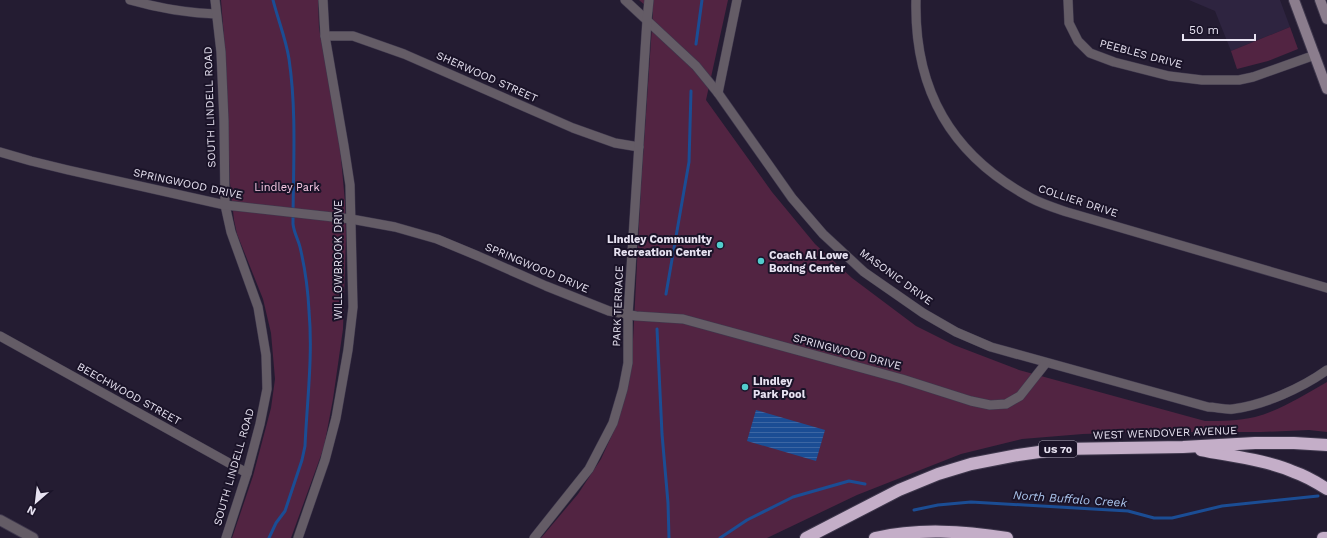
<svg xmlns="http://www.w3.org/2000/svg" width="1327" height="538" viewBox="0 0 1327 538" font-family="'Work Sans',sans-serif">
  <style>
    .built { fill: #2e2440 }
    .green { fill: #522442 }
    .water { fill: url(#water-rules) }
    .lines { fill: none; stroke-linecap: round; stroke-linejoin: round }
    .stream { stroke: #1b4d94; stroke-width: 3 }
    .minor-casing { stroke: #3f384d; stroke-width: 10 }
    .tertiary-casing { stroke: #3f384d; stroke-width: 12 }
    .secondary-casing { stroke: #3f384d; stroke-width: 12 }
    .motorway-casing { stroke: #3f384d; stroke-width: 14 }
    .minor { stroke: #645c66; stroke-width: 9 }
    .tertiary { stroke: #645c66; stroke-width: 10 }
    .secondary { stroke: #8b7d8d; stroke-width: 10 }
    .motorway { stroke: #c4aec8; stroke-width: 12 }
    .poi-dot { fill: #52cdcd; stroke: #1a1328; stroke-width: 1.5 }
    .labels { text-anchor: middle; dominant-baseline: central; stroke-width: 4; stroke-linejoin: round; paint-order: stroke }
    .shield { fill: #1a1328; stroke: #aaa4b5; stroke-width: 1 }
    .shield-label { font-size: 10px; font-weight: bold; fill: #e7e2f1 }
    .street-label { font-size: 11px; fill: #e7e2f1; stroke: #1a1328 }
    .park-label { font-size: 11px; fill: #f8cae5; stroke: #1a1328 }
    .poi-label { font-size: 11px; font-weight: bold; fill: #e7e2f1; stroke: #1a1328; text-anchor: start }
    .water-label { font-size: 12px; font-style: italic; fill: #acc6ee; stroke: #1a1328 }
  </style>
  <defs>
    <pattern id="water-rules" width="6" height="5" patternUnits="userSpaceOnUse"><rect width="6" height="5" fill="#1b4d94"/><path d="M0 2.5h6" fill="none" stroke="#3c66a3"/></pattern>
  </defs>
  <rect width="100%" height="100%" fill="#241c32"/>
  <polygon class="built" points="1189,0 1280,0 1290,27 1231,51 1215,11"/>
  <g class="green">
    <polygon points="221,0 318,0 319,28 340,147 345,202 346,237 343,329 333,399 324,447 291,538 232,538 253,476 271,408 275,379 271,333 263,299 237,234 234,220 230,183 224,37"/>
    <path d="M639,0H728L706,100L772,192L815,244L852,278L916,326L954,345L1019,370L1205,421C1222,421 1238,421 1255,417C1281,410 1304,395 1327,382V432L1309,430L1261,432H1140L1083,434L1022,439L961,454L857,495L767,538H541L578,494L601,459L616,426L632,360L641,186L653,12Z"/>
    <polygon points="1290,27 1298,49 1268,61 1237,69 1231,51"/>
  </g>
  <polygon class="water" points="756,410 825,430 816,461 747,441"/>
  <g class="lines">
    <g class="stream">
      <polyline points="696,44 702,0"/>
      <polyline points="666,294 689,162 691,91"/>
      <polyline points="657,329 662,434 668,503 669,538"/>
      <polyline points="914,510 938,505 971,502 1128,511 1154,518 1172,518 1222,506 1318,496"/>
      <path d="M269,538L276,523L285,511L302,460L305,446C307,401 313,356 309,311C308,290 305,268 300,247C298,239 294,233 293,224C293,169 297,113 289,59C286,39 278,20 273,0"/>
      <polyline points="720,538 747,520 793,497 849,481 865,484"/>
    </g>
    <g class="minor-casing">
      <g id="minor">
        <path d="M130,0C158,8 187,13 216,14"/>
        <polyline points="215,0 221,52 224,121 225,205 231,232 258,307 266,355 267,389 260,424 247,473 226,538"/>
        <path d="M625,0L696,66L718,93L792,198L823,234L864,272L923,313L956,332L991,347L1208,407C1216,407 1225,410 1233,409C1264,405 1302,388 1327,370"/>
        <path d="M916,0C914,90 951,155 1031,198C1042,204 1055,208 1067,212L1327,288"/>
        <polyline points="1068,0 1069,23 1078,41 1090,53 1114,62 1169,76 1202,80 1239,80 1253,77 1315,55"/>
        <polyline points="325,36 353,36 404,54 573,128 615,143 639,147"/>
        <polyline points="718,93 737,0"/>
        <polyline points="0,152 31,161 68,170 225,205 351,219 395,227 437,239 478,256 546,286 609,311 636,316 683,319 902,379 971,401 990,405 1006,404 1020,396 1046,363"/>
        <polyline points="0,336 247,473"/>
        <polyline points="298,538 325,460 336,418 348,350 353,307 350,185 344,146 325,36 323,0"/>
        <polyline points="534,538 589,469 613,423 623,389 628,363 628,315 647,20 649,0"/>
      </g>
    </g>
    <g class="tertiary-casing">
      <polyline id="tertiary" points="0,520 33,538"/>
    </g>
    <g class="secondary-casing">
      <g id="secondary">
        <polyline points="1294,0 1327,89"/>
        <polyline points="1320,0 1327,19"/>
      </g>
    </g>
    <g class="motorway-casing">
      <g id="motorway">
        <path d="M1201,450C1230,456 1267,460 1294,472C1306,476 1316,482 1327,489"/>
        <polyline points="806,538 899,490 938,474 971,464 1018,455 1060,449 1183,447 1255,443 1294,443 1327,445"/>
        <path d="M875,538C919,528 963,531 1007,538"/>
        <polyline points="1323,538 1327,538"/>
      </g>
    </g>
    <use href="#minor" class="minor"/>
    <use href="#tertiary" class="tertiary"/>
    <use href="#secondary" class="secondary"/>
    <use href="#motorway" class="motorway"/>
  </g>
  <g class="poi-dot">
    <circle cx="720" cy="245" r="4"/>
    <circle cx="761" cy="261" r="4"/>
    <circle cx="745" cy="387" r="4"/>
  </g>
  <g class="labels">
    <rect class="shield" x="1039" y="441" width="38" height="16" rx="3"/>
    <g class="shield-label">
      <text x="1058" y="449">US 70</text>
    </g>
    <g class="street-label">
      <text transform="translate(1141 54) rotate(15)">PEEBLES DRIVE</text>
      <text transform="translate(487 77) rotate(24)">SHERWOOD STREET</text>
      <text transform="translate(210 107) rotate(-92)">SOUTH LINDELL ROAD</text>
      <text transform="translate(188 184) rotate(12)">SPRINGWOOD DRIVE</text>
      <text transform="translate(1078 201) rotate(18)">COLLIER DRIVE</text>
      <text transform="translate(338 260) rotate(-90)">WILLOWBROOK DRIVE</text>
      <text transform="translate(537 268) rotate(23)">SPRINGWOOD DRIVE</text>
      <text transform="translate(896 277) rotate(36)">MASONIC DRIVE</text>
      <text transform="translate(618 306) rotate(-88)">PARK TERRACE</text>
      <text transform="translate(847 352) rotate(15)">SPRINGWOOD DRIVE</text>
      <text transform="translate(129 394) rotate(29)">BEECHWOOD STREET</text>
      <text transform="translate(1165 433) rotate(-2)">WEST WENDOVER AVENUE</text>
      <text transform="translate(234 467) rotate(-74)">SOUTH LINDELL ROAD</text>
    </g>
    <g class="park-label">
      <text x="287" y="187">Lindley Park</text>
    </g>
    <g class="poi-label">
      <text x="712" y="239" text-anchor="end">Lindley Community<tspan x="712" dy="13">Recreation Center</tspan></text>
      <text x="769" y="255">Coach Al Lowe<tspan x="769" dy="13">Boxing Center</tspan></text>
      <text x="753" y="381">Lindley<tspan x="753" dy="13">Park Pool</tspan></text>
    </g>
    <g class="water-label">
      <text transform="translate(1070 499) rotate(4)">North Buffalo Creek</text>
    </g>
  </g>
  <g transform="translate(36 502) rotate(208)" stroke="#1a1328" stroke-width="3" paint-order="stroke">
  <path d="M0-3L7 15L0 10L-7 15Z" fill="#e7e2f1"/>
  <text y="-6" font-size="11" font-weight="bold" text-anchor="middle" fill="#e7e2f1">N</text>
  </g>
  <path d="M1183 34v6h72v-6" fill="none" stroke="#e7e2f1" stroke-width="2"/>
  <text x="1189" y="34" font-size="12" fill="#e7e2f1" stroke="#1a1328" stroke-width="3" paint-order="stroke">50 m</text>
</svg>
